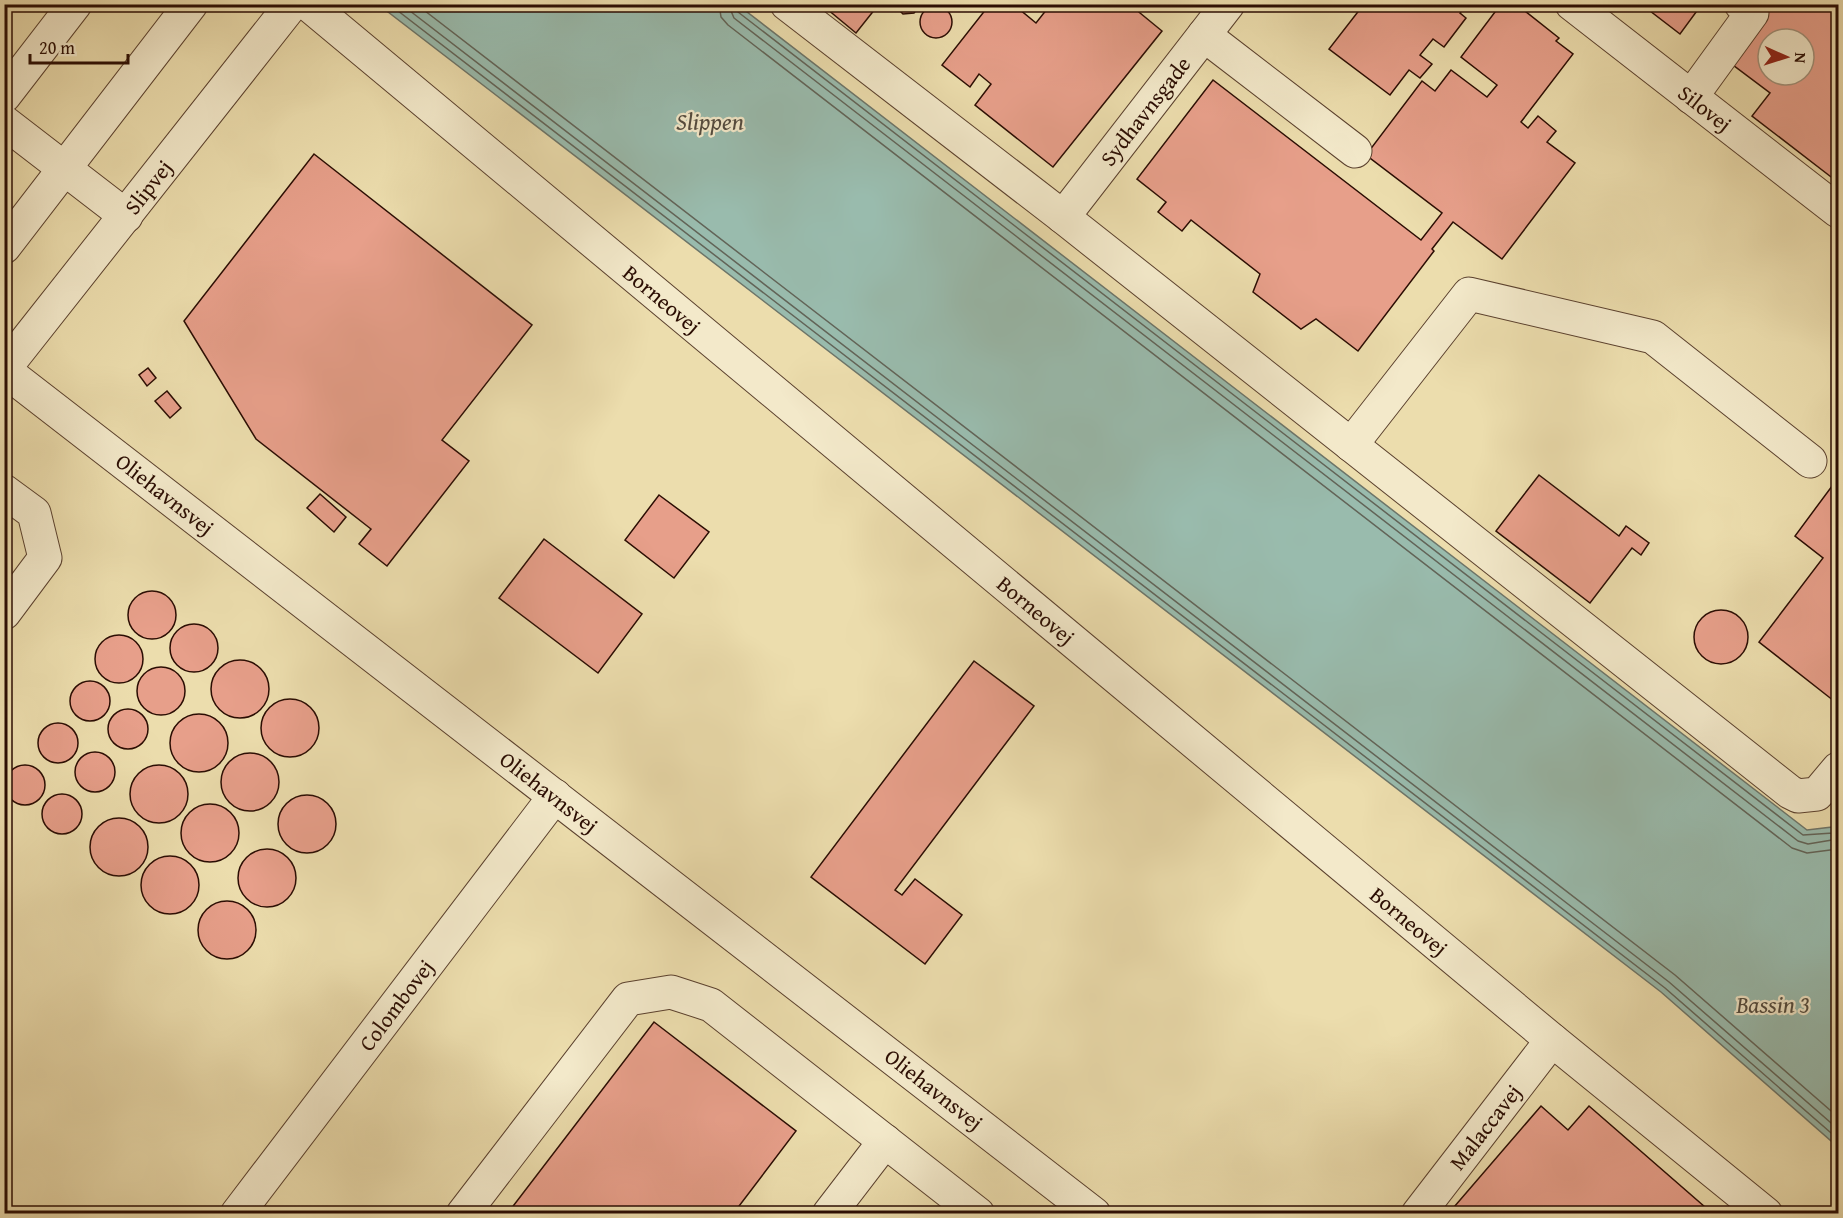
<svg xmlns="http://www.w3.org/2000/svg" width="1843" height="1218" viewBox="0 0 1843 1218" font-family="'Gentium Book Plus',serif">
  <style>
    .water { fill: #99bbad; stroke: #6d7569; stroke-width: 1.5 }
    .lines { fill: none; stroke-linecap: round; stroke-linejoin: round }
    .shore { stroke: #626458; stroke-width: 1.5 }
    .building { fill: #e79f8a; stroke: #2b0d03; stroke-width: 1.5; fill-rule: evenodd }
    .minor-casing { stroke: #5b412e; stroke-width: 35 }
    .minor { stroke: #f3e9ca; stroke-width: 33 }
    .labels { text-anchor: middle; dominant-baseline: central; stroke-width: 4.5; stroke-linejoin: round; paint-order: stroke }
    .street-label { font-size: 22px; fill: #2b0d03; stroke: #f3e9ca }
    .water-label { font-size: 24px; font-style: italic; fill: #524a3e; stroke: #f3e9ca }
  </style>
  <rect width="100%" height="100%" fill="#ecddad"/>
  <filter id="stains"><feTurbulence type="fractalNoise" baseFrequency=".00333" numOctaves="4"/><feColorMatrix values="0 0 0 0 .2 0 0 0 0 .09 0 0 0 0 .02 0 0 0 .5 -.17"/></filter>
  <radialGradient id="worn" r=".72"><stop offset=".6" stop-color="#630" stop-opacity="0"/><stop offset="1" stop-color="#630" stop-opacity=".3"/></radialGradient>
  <polygon class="water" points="379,5 738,5 1807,830 1832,827 1838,819 1838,1147 1661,992"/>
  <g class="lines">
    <g class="shore">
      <polyline points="389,4 1665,988 1838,1139"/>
      <polyline points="401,4 1669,982 1838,1129"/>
      <polyline points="416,4 1675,975 1838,1117"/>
      <polyline points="719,4 721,17 728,25 1792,848 1807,853 1838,849"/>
      <polyline points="728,4 734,18 1798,841 1808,844 1838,839"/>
      <polyline points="735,4 738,12 1803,835 1833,833 1838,829"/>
    </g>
  </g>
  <g class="building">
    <polygon points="821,4 869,4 875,9 856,33"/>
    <polygon points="893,4 921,4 914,13 903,14"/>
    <polygon points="952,4 974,4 962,8"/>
    <polygon points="990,4 1013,4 1036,23 1051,4 1129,4 1162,31 1053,167 975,105 991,84 979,74 970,87 942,65"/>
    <polygon points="1364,4 1466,4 1460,13 1466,18 1444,47 1433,39 1420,55 1432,64 1420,78 1409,70 1390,95 1329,49"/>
    <polygon points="1501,4 1516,4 1559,38 1556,41 1573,54 1521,122 1528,128 1538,116 1556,131 1547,142 1575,163 1502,259 1453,222 1432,249 1434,251 1358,351 1316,319 1301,329 1253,292 1260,274 1191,220 1182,231 1158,212 1166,202 1137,179 1213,80 1421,240 1442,213 1366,155 1422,81 1435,91 1451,70 1487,97 1497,85 1461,57"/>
    <polygon points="1641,4 1702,4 1680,34"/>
    <path d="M1773,4H1838V175L1835,180L1752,116L1770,93L1729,62ZM1768,39H1804V75H1768Z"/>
    <circle cx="936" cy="22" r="16"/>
    <polygon points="314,154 532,325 442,440 469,461 387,566 359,544 371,529 256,439 184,321"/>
    <polygon points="148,368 156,378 147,386 139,375"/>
    <polygon points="167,391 181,408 170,418 155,401"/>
    <polygon points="1539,475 1619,536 1626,526 1649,543 1641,555 1632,548 1590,603 1496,531"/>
    <polygon points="1838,478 1838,695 1834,701 1759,642 1823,558 1795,536"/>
    <polygon points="320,494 346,517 334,532 307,508"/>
    <polygon points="659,495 709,532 674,578 625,540"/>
    <polygon points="544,539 642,614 598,673 499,598"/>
    <circle cx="152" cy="615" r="24"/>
    <circle cx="1721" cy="637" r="27"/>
    <circle cx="194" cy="648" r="24"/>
    <circle cx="119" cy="659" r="24"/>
    <circle cx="240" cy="689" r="29"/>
    <polygon points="974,661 1034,706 895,890 902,895 915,879 962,915 925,964 811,877"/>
    <circle cx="161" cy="691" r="24"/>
    <circle cx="90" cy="701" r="20"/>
    <circle cx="290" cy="728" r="29"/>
    <circle cx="128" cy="729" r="20"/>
    <circle cx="199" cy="743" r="29"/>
    <circle cx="58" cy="743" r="20"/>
    <circle cx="95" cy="772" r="20"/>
    <circle cx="250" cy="782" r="29"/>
    <circle cx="159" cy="794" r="29"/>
    <circle cx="25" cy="785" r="20"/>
    <circle cx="62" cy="814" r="20"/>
    <circle cx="307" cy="824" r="29"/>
    <circle cx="210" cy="833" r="29"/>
    <circle cx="119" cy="847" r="29"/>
    <circle cx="267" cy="878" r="29"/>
    <circle cx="170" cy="885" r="29"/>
    <circle cx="227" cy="930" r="29"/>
    <polygon points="654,1022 796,1131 733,1214 507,1214"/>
    <polygon points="1541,1106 1568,1130 1589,1106 1713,1214 1448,1214"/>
  </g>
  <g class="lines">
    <g class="minor-casing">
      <g id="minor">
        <polyline points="308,4 1552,1040 1766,1214"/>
        <polyline points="787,4 1063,217 1790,792 1798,796 1817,794 1838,769"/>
        <polyline points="1572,4 1838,211"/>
        <polyline points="1204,35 1355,151"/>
        <polyline points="4,96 75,4"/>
        <polyline points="1691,97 1752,13 1741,4"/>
        <polyline points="4,122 126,216"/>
        <polyline points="1063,217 1228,4"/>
        <polyline points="4,247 191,4"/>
        <polyline points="4,369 292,4"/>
        <polyline points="4,370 1094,1214"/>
        <polyline points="1351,445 1469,294 1653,337 1810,461"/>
        <polyline points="4,491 34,513 45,558 4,613"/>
        <polyline points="237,1214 555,796"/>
        <polyline points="463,1214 628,999 671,992 711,1005 978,1214"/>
        <polyline points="829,1214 885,1141"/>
        <polyline points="1418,1214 1552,1040"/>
      </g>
    </g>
    <use href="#minor" class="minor"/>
  </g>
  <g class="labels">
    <g class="street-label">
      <text transform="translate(1705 108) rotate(38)">Silovej</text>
      <text transform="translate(1145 111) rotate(-52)">Sydhavnsgade</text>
      <text transform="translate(148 187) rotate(-52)">Slipvej</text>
      <text transform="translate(662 299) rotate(40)">Borneovej</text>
      <text transform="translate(165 494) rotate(38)">Oliehavnsvej</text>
      <text transform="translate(1036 610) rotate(40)">Borneovej</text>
      <text transform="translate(549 792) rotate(38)">Oliehavnsvej</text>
      <text transform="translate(1409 921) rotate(40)">Borneovej</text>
      <text transform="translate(396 1005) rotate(-53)">Colombovej</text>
      <text transform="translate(934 1089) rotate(38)">Oliehavnsvej</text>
      <text transform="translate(1485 1127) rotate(-52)">Malaccavej</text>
    </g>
    <g class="water-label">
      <text x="710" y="121">Slippen</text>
      <text x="1773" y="1004">Bassin 3</text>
    </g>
  </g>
  <rect width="1843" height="1218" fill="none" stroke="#ecddad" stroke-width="24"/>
  <rect x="6" y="6" width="1831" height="1206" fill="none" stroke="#2b0d03" stroke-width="3"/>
  <rect x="12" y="12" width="1819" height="1194" fill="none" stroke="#2b0d03" stroke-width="1.5"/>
  <g transform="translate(1786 57) rotate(93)"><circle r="28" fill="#f3e9ca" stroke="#a3917a" stroke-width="1.5"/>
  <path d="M0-4.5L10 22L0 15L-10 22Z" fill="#8f2418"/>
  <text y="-9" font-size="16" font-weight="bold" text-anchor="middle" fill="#2b0d03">N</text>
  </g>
  <path d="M30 54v9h98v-9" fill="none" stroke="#2b0d03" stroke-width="3"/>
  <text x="39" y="54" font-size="18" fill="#2b0d03" stroke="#f3e9ca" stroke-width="4.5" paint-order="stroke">20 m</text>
  <rect width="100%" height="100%" filter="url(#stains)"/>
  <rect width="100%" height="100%" fill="url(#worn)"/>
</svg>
